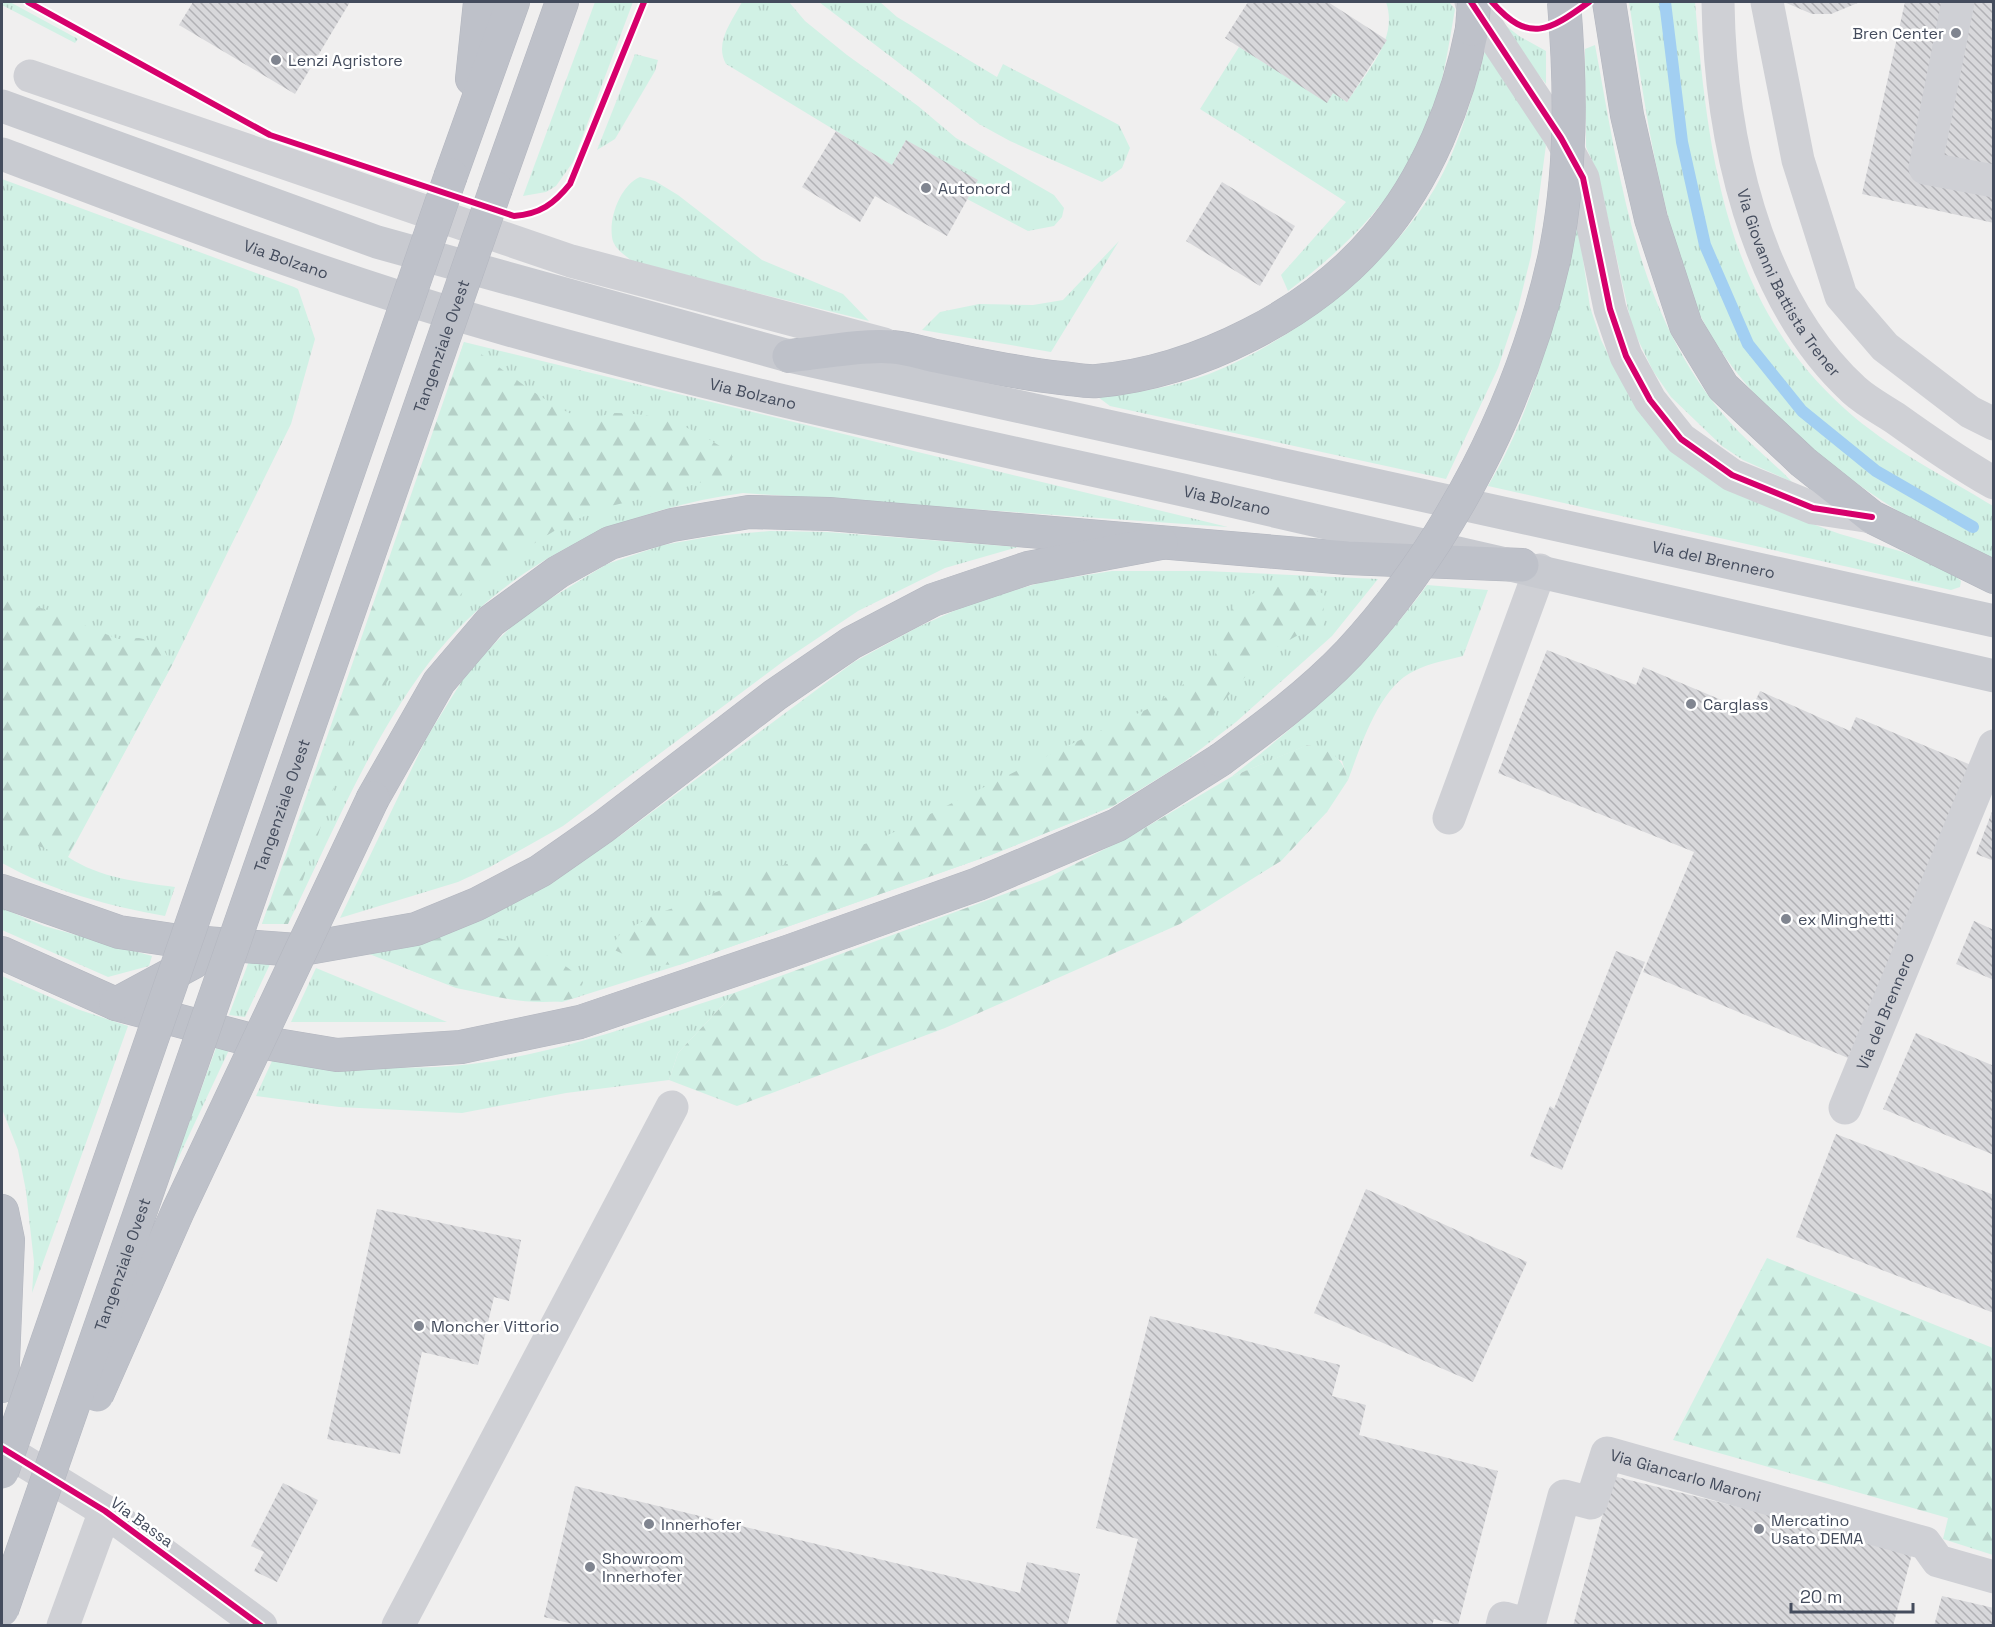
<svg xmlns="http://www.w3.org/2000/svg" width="1995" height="1627" viewBox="0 0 1995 1627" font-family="'Space Grotesk',sans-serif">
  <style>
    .grass { fill: url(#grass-tufts) }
    .forest { fill: url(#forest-firs) }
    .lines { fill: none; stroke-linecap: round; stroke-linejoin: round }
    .stream { stroke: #a2cff2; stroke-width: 12 }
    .building { fill: url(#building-back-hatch) }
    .highway-casing { stroke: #b3b6bf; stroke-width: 34 }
    .minor { stroke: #cfd0d5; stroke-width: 33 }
    .major { stroke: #c8cad0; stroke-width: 33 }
    .highway { stroke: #bec1c9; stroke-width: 33 }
    .highway-bridge-casing { stroke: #b3b6bf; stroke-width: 34; stroke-linecap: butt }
    .highway-bridge { stroke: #bec1c9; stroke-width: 33 }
    .cycleway-casing { stroke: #fff; stroke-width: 10 }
    .cycleway { stroke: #d6006c; stroke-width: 6 }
    .poi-dot { fill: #808590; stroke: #fff; stroke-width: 2 }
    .labels { text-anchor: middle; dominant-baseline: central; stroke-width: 5; stroke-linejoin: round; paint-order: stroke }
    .poi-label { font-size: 16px; fill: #444c5d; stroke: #fff; text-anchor: start }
    .street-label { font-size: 16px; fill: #444c5d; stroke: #fff }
  </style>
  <defs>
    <pattern id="grass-tufts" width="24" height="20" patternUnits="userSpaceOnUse" patternTransform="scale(1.5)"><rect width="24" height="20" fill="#d1f1e5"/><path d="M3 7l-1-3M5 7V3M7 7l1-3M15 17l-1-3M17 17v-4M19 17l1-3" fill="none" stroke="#b5d0c7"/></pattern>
    <pattern id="forest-firs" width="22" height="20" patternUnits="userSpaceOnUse" patternTransform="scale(1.5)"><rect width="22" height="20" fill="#d1f1e5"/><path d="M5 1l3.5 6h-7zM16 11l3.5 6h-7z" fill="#b5d0c7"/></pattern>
    <pattern id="building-back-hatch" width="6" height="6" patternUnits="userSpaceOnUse" patternTransform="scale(1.5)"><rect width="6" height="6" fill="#d8d8db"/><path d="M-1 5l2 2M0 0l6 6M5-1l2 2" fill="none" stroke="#b1b1b5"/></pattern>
  </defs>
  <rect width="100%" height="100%" fill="#f0efef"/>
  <g class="grass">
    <polygon points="2,2 10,2 78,39 75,43 2,5"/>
    <polygon points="595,2 633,2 573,162 556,186 546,192 523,196"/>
    <path d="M742,2H789L805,21L847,55L918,106L956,138L1054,195L1064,208L1062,217L1054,226L1028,231L967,199L906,140L892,165L726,64C714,43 732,21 742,2Z"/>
    <polygon points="819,2 880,2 897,17 997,77 1003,64 1119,125 1130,148 1122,168 1102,182 1010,141 979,124"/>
    <path d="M1386,2H1449L1455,9C1449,44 1444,78 1433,112C1409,186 1349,246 1288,291L1281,275L1346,202L1200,109L1239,47L1327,102L1333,93L1347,102C1366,72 1399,39 1386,2Z"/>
    <path d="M1629,2H1695C1708,153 1724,301 1845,409C1888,448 1944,476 1993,506V565C1887,511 1755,426 1700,315C1693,301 1689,283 1684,268C1654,182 1643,91 1629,2Z"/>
    <polygon points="1491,14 1519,36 1546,51 1546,84"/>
    <path d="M1595,45C1621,183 1637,325 1739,432C1756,449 1775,464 1792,482L1743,460L1722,446L1671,397L1653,371L1632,327L1598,174L1586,147L1585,49Z"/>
    <path d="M1486,47L1546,145L1531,256L1518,308L1498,368L1446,479L1110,406L1098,397C1135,393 1174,387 1209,374C1295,340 1388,267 1435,188C1460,145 1473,94 1486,47Z"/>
    <polygon points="635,54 658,60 655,71 615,139 597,150"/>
    <path d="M640,177L655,181L678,195L762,260L843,294L869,321L633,262C625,255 613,248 612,237C609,216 621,185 640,177Z"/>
    <path d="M2,179L294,287L298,289L315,339L291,424L172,665L68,857C100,878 138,882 175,887L165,916C109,906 52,891 2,863Z"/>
    <path d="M1577,219L1590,307L1601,340L1621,380L1785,514L1840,534L1903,552L1953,574L1961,581L1960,587L1951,590L1488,486C1537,404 1557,311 1577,219Z"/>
    <polygon points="1119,241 1051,352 922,330 940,312 979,304 1033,305 1063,300"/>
    <path d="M464,342L1228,527L743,493C620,510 504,564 428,664C369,742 331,837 288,924H262L364,649Z"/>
    <polygon points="770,531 827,532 1018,547 945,568 858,611 785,660 563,826 490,867 458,882 340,918 427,737 470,668 522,616 607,564 663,545 714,536"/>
    <polygon points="1112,571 1206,571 1378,579 1332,636 1236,722 1184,762 1113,806 991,855 679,965 562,1002 500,997 456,988 359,950 547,883 621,835 854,662 918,627 974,602 1043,582"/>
    <path d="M1427,585L1488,590L1463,656C1447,660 1430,663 1414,671C1379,687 1361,746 1348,780L1342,761L1308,745L1231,777C1304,720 1373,660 1427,585Z"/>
    <polygon points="2,908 44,926 152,956 149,966 108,977 2,930"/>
    <polygon points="249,961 271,962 245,1017 229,1015"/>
    <polygon points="316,968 447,1022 291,1022"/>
    <polygon points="2,976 77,1009 128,1026 32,1293 34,1262 26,1191 18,1150 2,1109"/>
    <path d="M734,993L678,1053L669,1080L566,1093L462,1113L339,1107L256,1096L272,1061C327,1066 382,1069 437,1067C539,1062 638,1023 734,993Z"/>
    <polygon points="216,1048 229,1050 169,1178"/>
  </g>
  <g class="forest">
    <path d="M464,342C494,362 552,410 585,419C594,421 606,413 616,413C665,414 692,427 732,454L731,473L676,490L603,508L564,525L520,552L462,593L395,669L350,740L288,924H262Z"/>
    <polygon points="1300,584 1324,594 1323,627 1300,634 1268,652 1227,697 1170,771 1113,806 991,855 679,965 645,964 610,948 621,933 656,914 705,897 771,868 876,841 1067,746 1154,706 1212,663 1234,605 1261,589"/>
    <polygon points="2,600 45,609 118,639 139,638 160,643 172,665 67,857 2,832"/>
    <path d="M1307,745C1333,751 1341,755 1348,780L1327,812L1281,861L1180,924L945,1028L737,1106L669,1080L678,1053L734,993L1045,879L1131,836L1231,777Z"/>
    <path d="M468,930C504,939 559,952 583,982L578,997C528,1013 453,987 405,968V954L435,935Z"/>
    <polygon points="1767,1258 1993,1348 1993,1555 1943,1539 1948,1518 1673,1440"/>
  </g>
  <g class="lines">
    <polyline class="stream" points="1665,2 1682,142 1705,245 1748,344 1802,411 1876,471 1973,527"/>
  </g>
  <g class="building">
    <polygon points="193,2 350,2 295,94 179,25"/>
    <polygon points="1248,2 1328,2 1387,40 1347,102 1333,93 1327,103 1225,38"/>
    <polygon points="1784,2 1860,2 1831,14 1812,14"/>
    <polygon points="1905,2 1994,2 1994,223 1862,194"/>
    <polygon points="836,131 892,165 906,140 978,180 947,236 875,196 860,222 802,187"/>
    <polygon points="1222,182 1295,226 1260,286 1186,241"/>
    <polygon points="1547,650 1636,685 1643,667 1750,712 1760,691 1850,731 1856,717 1971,765 1848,1058 1643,972 1694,852 1498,773"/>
    <polygon points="1993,809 1994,809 1994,861 1976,854"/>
    <polygon points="1974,921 1994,930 1994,980 1956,964"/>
    <polygon points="1616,951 1645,962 1562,1170 1530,1156 1550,1106 1554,1109"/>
    <polygon points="1916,1033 1994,1066 1994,1155 1883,1109"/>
    <polygon points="1836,1134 1994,1195 1994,1313 1796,1237"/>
    <polygon points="1366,1189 1527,1262 1473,1382 1314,1313"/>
    <polygon points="377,1209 521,1240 509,1301 494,1297 478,1365 422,1352 400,1454 327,1439"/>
    <polygon points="1150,1316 1340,1365 1332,1396 1366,1405 1359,1435 1498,1471 1458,1625 1434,1619 1432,1626 1115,1626 1138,1539 1096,1528"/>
    <polygon points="1613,1476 1913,1550 1893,1626 1573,1626"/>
    <polygon points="283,1483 318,1500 277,1582 254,1571 264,1552 251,1546"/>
    <polygon points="575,1486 1020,1593 1027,1562 1080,1574 1067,1626 581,1626 544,1617"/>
    <polygon points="1942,1596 1994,1608 1994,1626 1934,1626"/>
  </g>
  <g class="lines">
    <g class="highway-casing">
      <g id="highway">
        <polyline points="1609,2 1627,115 1651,219 1686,326 1723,387 1803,462 1872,517 1994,577"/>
        <polyline points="472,79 480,2"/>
        <polyline points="451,175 513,2"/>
        <polyline points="496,188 562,2"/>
        <path d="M789,356C817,353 866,344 892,347C909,348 925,354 941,357C981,365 1021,374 1061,378C1073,379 1086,382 1097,381C1197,372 1312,314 1377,237C1426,180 1458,102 1472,29"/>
        <polyline points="373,798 439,682 491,621 558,572 610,543 672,525 749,512 829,514 1347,558 1522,565"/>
        <polyline points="2,891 119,932 179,941 297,950 416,929 477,904 540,871 603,827 775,695 851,643 933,600 1028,568 1161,543"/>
        <polyline points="2,953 116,1004 259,1042 337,1055 461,1047 580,1022 790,951 978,884 1117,825 1220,760"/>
        <polyline points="116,1004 194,962"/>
        <polyline points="2,1211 8,1240 2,1386"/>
      </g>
    </g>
    <g class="minor">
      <polyline points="1471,2 1561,138 1583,178 1610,309 1626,356 1650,400 1681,439 1732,475 1813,508 1872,517"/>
      <path id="s1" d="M1718,2C1720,133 1753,297 1854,390C1866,401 1881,409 1895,418C1927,441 1959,463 1994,483"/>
      <polyline points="1767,2 1798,160 1841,296 1885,347 1970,412 1994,424"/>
      <polyline points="1958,2 1925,168 1994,181"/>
      <polyline points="30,76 571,261 884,344"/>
      <polyline points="1449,818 1540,570"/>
      <path id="s2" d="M1845,1108L1994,746"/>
      <polyline points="2,1448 105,1511 261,1626"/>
      <polyline points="63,1626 105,1511"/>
      <polyline points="398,1626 672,1107"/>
      <path id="s3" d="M1502,1626L1504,1618L1529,1625L1564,1496L1591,1503L1607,1453L1925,1543L1938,1561L1994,1577"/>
    </g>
    <g class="major">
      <path id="s4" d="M2,106L377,242L789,356L1994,621"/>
      <path id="s5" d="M2,154C156,212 311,272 471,319C709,389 953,439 1196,493C1462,552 1728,614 1994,676"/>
    </g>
    <use href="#highway" class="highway"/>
    <g class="highway-bridge-casing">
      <g id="highway-bridge">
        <polyline points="1472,29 1474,2"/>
        <path d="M1220,760C1265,727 1310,694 1349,653C1449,545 1522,402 1554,259C1572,175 1571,87 1564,2"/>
        <polyline points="97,1395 178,1211 373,798"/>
        <polyline points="2,1472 451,175"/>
        <path id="s6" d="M2,1610L496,188"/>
      </g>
    </g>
    <use href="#highway-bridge" class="highway-bridge"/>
    <g class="cycleway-casing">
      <g id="cycleway">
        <path d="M28,2L270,135L514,216C540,214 554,204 570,184L644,2"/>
        <polyline points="1471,2 1561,138 1583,178 1610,309 1626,356 1650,400 1681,439 1732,475 1813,508 1872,517"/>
        <path d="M1492,2C1529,44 1549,31 1589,2"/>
        <polyline points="2,1448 105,1511 261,1626"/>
      </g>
    </g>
    <use href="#cycleway" class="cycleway"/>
  </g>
  <g class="poi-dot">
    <circle cx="1956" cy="33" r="6"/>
    <circle cx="276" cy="60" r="6"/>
    <circle cx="926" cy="188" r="6"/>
    <circle cx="1691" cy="704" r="6"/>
    <circle cx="1786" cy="919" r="6"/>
    <circle cx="419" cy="1326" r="6"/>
    <circle cx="649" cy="1524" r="6"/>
    <circle cx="1759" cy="1529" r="6"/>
    <circle cx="590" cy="1567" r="6"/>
  </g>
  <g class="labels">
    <g class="poi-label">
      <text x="1944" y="33" text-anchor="end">Bren Center</text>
      <text x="288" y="60">Lenzi Agristore</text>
      <text x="938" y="188">Autonord</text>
      <text x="1703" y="704">Carglass</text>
      <text x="1798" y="919">ex Minghetti</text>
      <text x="431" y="1326">Moncher Vittorio</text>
      <text x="1771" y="1520">Mercatino<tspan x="1771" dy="18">Usato DEMA</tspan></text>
      <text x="661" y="1524">Innerhofer</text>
      <text x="602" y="1558">Showroom<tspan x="602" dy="18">Innerhofer</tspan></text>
    </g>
    <g class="street-label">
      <text stroke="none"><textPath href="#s5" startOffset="303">Via Bolzano</textPath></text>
      <text stroke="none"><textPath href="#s1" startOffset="294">Via Giovanni Battista Trener</textPath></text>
      <text stroke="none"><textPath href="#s6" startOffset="1338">Tangenziale Ovest</textPath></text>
      <text stroke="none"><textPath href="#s5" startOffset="789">Via Bolzano</textPath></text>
      <text stroke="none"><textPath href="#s5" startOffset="1275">Via Bolzano</textPath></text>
      <text stroke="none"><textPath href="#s4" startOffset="1773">Via del Brennero</textPath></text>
      <text stroke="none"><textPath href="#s6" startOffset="852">Tangenziale Ovest</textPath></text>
      <text stroke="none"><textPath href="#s2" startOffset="105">Via del Brennero</textPath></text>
      <text stroke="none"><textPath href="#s6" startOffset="366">Tangenziale Ovest</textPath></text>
      <text stroke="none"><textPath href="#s3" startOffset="330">Via Giancarlo Maroni</textPath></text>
      <text transform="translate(142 1522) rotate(36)">Via Bassa</text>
    </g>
  </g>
  <rect width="1995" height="1627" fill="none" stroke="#444c5d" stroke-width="6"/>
  <path d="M1791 1603v9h122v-9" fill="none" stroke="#444c5d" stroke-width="3"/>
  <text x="1800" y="1603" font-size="18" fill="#444c5d" stroke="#ffffff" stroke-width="4.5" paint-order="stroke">20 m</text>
</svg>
